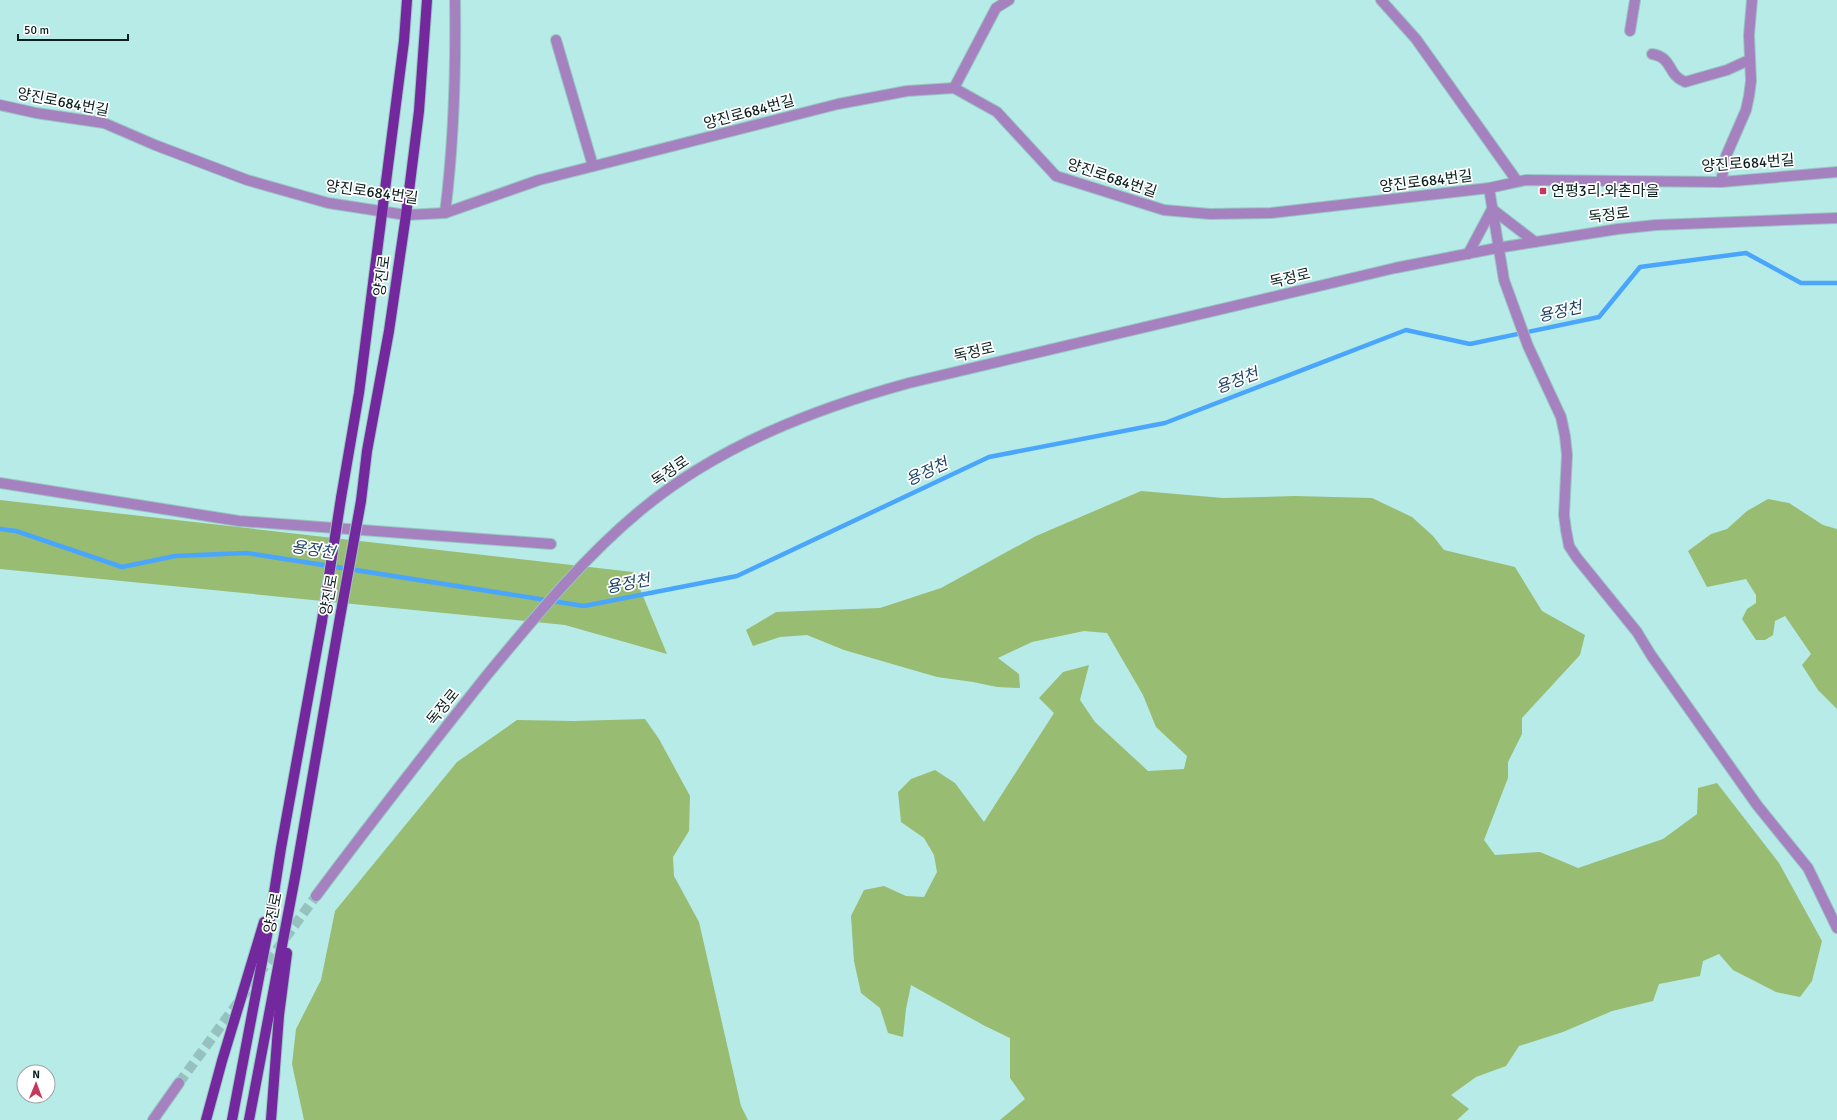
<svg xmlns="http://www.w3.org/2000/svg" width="1837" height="1120" viewBox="0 0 1837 1120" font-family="Signika,'Noto Sans KR',sans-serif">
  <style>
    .green { fill: #98bc72 }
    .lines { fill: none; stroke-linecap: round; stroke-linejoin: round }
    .stream { stroke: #4aa6fd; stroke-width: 4.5 }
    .minor-tunnel { stroke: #95c2bf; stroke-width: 10; stroke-dasharray: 10 5; stroke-linecap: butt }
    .minor-casing { stroke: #98c6c3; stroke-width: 12 }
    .major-casing { stroke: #98c6c3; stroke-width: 12 }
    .minor { stroke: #a582bf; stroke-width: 10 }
    .major { stroke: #73289d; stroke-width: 10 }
    .major-bridge-casing { stroke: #98c6c3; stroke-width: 12; stroke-linecap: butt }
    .major-bridge { stroke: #73289d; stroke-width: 10 }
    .poi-dot { fill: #c6375c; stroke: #fff; stroke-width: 1.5 }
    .labels { text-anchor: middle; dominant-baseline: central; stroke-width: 3.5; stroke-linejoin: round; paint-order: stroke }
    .street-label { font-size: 15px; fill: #0b201e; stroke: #fff }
    .poi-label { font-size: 15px; fill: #0b201e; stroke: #fff; text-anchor: start }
    .water-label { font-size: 16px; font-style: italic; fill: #214568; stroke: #fff }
  </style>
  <rect width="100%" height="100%" fill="#b7ebe7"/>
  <g class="green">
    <polygon points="1141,491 1223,498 1295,496 1372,498 1412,517 1433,536 1444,550 1515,567 1542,611 1585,635 1580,655 1522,718 1522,734 1508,762 1508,778 1484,840 1495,855 1540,852 1578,868 1663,839 1697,814 1698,788 1717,783 1779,863 1822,941 1812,981 1800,997 1776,992 1733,970 1719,954 1703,961 1700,976 1659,984 1653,1001 1612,1011 1563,1032 1519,1046 1506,1066 1476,1077 1451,1095 1469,1109 1457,1120 1000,1120 1025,1099 1010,1078 1010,1038 985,1026 911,985 906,1009 903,1037 888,1033 880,1008 861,993 854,961 851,916 864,890 884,886 906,896 924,897 937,872 934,855 924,838 901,822 898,792 911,779 935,770 955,783 984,822 1054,713 1039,698 1063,672 1089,665 1080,700 1095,722 1148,771 1184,769 1187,756 1156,727 1143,695 1107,633 1084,631 1032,642 998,658 1019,674 1020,688 997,687 973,682 937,677 844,650 807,635 780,637 753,646 746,630 776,612 880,608 941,588 1036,536"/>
    <polygon points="1768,499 1789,503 1823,525 1837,529 1837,709 1818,690 1802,665 1811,654 1785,616 1775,621 1773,635 1765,640 1756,640 1742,619 1747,609 1756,603 1756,595 1746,579 1707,587 1688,551 1711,534 1727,529 1747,511"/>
    <polygon points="0,500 633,572 667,654 565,625 0,569"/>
    <polygon points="645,719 659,739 690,796 689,831 673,857 674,876 699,922 741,1106 748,1120 304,1120 292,1064 296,1029 321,980 335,911 457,762 517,720 574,721"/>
  </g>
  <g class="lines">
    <polyline class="stream" points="0,529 16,531 122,567 175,556 247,553 584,606 737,576 989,457 1165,423 1406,330 1470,344 1599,317 1640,267 1746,253 1801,283 1837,283"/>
    <polyline class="minor-tunnel" points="179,1083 316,896"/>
    <g class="minor-casing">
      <g id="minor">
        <polyline points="1381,0 1416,39 1517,181"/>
        <polyline points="1630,31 1635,0"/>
        <polyline points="556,40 593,166"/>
        <path d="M1652,54C1674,58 1666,74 1685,82L1727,70L1749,60"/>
        <polyline points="954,88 996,8 1009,0"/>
        <polyline points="0,105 36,113 104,123 155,145 247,180 328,203 406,215 445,213 539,180 838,104 907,91 954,88 997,112 1056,176 1164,210 1210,214 1271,213 1489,188 1526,180 1721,182 1837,172"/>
        <polyline points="1721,182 1726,156 1746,110 1749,96 1751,81 1749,35 1752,0"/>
        <polyline points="1489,188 1504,280 1528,346 1561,417 1565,436 1567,455 1564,515 1566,530 1569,546 1577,558 1637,632 1651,655 1757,805 1808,868 1837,928"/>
        <path d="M445,213C454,142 456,71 455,0"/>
        <polyline points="1468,254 1492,209 1535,242"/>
        <polyline points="0,483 239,521 551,544"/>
        <path d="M316,896C372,821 429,748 487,675C535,617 583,558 641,510C718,446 814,409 909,383L1395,268L1497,248L1618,229L1656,225L1837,218"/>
        <polyline points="153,1120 179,1083"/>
      </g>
    </g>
    <g class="major-casing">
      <g id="major">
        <polyline points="341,498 359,393 404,41 407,0"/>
        <polyline points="361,501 367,451 389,331 406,215 419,111 427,0"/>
        <polyline points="206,1120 222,1061 264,922"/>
        <polyline points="232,1120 269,925 281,848 322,621"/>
        <polyline points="249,1120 296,872 339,623"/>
        <polyline points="271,1120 279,1015 287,953"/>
      </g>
    </g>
    <use href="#minor" class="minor"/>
    <use href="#major" class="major"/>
    <g class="major-bridge-casing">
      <g id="major-bridge">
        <polyline points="322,621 341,498"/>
        <polyline points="339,623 361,501"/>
      </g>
    </g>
    <use href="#major-bridge" class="major-bridge"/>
  </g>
  <rect class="poi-dot" x="1539" y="187" width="8" height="8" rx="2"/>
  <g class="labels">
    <g class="street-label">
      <text transform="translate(63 102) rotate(11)">양진로684번길</text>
      <text transform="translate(749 112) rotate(-15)">양진로684번길</text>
      <text transform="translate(1748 163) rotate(-4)">양진로684번길</text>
      <text transform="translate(1112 178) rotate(18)">양진로684번길</text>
      <text transform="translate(1426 181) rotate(-7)">양진로684번길</text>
      <text transform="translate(372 192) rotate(8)">양진로684번길</text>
      <text transform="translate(1609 215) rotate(-7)">독정로</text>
      <text transform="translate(382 276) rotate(-82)">양진로</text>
      <text transform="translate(1290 278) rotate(-13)">독정로</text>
      <text transform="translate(974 352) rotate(-13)">독정로</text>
      <text transform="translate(670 471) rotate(-34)">독정로</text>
      <text transform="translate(329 595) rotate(-80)">양진로</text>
      <text transform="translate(443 707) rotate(-51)">독정로</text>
      <text transform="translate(273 913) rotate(-79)">양진로</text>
    </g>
    <g class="poi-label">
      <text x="1551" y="191">연평3리.와촌마을</text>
    </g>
    <g class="water-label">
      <text transform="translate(1560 312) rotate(-12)">용정천</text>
      <text transform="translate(1237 381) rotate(-21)">용정천</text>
      <text transform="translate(927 472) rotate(-25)">용정천</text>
      <text transform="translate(313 550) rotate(9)">용정천</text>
      <text transform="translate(628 584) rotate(-11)">용정천</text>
    </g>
  </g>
  <g transform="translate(36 1084) rotate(1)"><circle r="19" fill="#ffffff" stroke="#9da6a5"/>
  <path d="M0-3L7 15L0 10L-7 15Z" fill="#c6375c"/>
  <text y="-6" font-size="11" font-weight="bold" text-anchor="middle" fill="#0b201e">N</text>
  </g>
  <path d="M18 34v6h110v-6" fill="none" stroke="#0b201e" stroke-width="2"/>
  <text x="24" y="34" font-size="12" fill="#0b201e" stroke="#ffffff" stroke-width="3" paint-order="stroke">50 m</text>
</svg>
